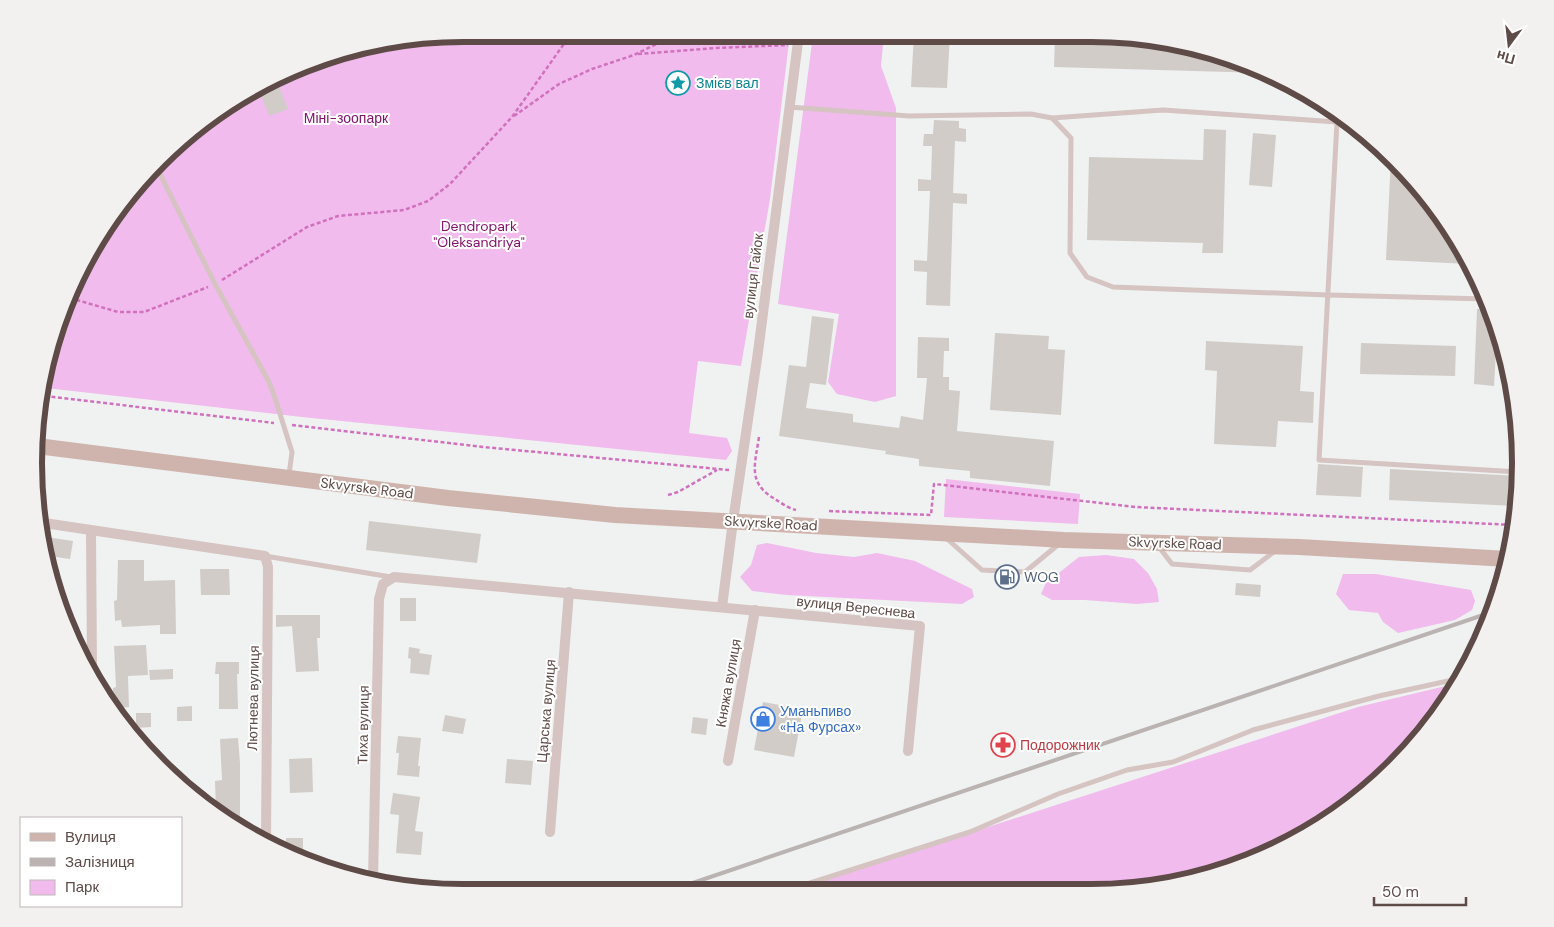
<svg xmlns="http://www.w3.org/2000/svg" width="1554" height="927" viewBox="0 0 1554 927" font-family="'DM Sans',sans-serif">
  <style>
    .green { fill: #f1bbed }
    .building { fill: #d2ccc8 }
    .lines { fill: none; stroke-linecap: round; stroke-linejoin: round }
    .path { stroke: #d171be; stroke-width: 2.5; stroke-dasharray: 4 2.5; stroke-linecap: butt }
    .service { stroke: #d5c4c2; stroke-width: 5 }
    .minor { stroke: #d5c4c2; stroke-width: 10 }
    .primary { stroke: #cfb4ad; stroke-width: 16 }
    .rail { stroke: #bab3b1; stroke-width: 4 }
    .labels { text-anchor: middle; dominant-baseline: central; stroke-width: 4; stroke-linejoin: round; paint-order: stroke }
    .culture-label { font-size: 14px; fill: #0d838f; stroke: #fff; text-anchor: start }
    .park-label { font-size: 14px; fill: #84126d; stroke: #fff }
    .street-label { font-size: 14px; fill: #5e4a46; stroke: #fff }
    .service-label { font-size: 14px; fill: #4e5e75; stroke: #fff; text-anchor: start }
    .shop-label { font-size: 14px; fill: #366cbe; stroke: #fff; text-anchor: start }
    .health-label { font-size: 14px; fill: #be3a42; stroke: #fff; text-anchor: start }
    .rim { fill: none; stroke: #5e4a46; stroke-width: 6 }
  </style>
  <rect width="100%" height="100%" fill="#eff2f1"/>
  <g class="green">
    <polygon points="464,34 790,34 770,199 741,366 698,361 689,433 727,438 732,451 726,460 302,417 46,388 56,326 106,225 202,122 326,56"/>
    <polygon points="884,34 881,66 896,108 896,396 875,402 837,394 828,382 839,314 778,304 813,35"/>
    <polygon points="946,479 1080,494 1078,524 944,517"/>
    <polygon points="767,543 816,553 854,557 877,553 915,561 972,589 974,597 962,604 787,595 752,591 740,577 751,565 757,545"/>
    <polygon points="1106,555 1134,559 1148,573 1157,589 1159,602 1137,604 1085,600 1052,600 1041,594 1046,583 1079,557"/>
    <polygon points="1343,574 1376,574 1471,590 1475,601 1472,610 1455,620 1398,633 1383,622 1378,613 1349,610 1336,594"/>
    <polygon points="1458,683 1448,702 1374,786 1305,836 1202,879 1119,892 788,892 1358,707"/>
  </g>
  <g class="building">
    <polygon points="914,34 950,34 947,88 911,87"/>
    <polygon points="1055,35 1119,35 1229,57 1263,73 1054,67"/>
    <polygon points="274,84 275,88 279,86 288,109 269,116 260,92"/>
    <polygon points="934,120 959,121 959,128 966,129 966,142 955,141 953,193 967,194 967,204 953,203 950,306 926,305 927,272 914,271 914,260 927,261 930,191 918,191 918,179 931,180 932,146 923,146 924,134 933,134"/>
    <polygon points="1204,129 1226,130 1223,253 1202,253 1203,243 1087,240 1089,157 1203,160"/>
    <polygon points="1253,133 1276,135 1272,187 1249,185"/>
    <polygon points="1391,157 1448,225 1469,264 1386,260"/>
    <polygon points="1477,309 1491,309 1497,332 1494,386 1474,384"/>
    <polygon points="812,316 834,319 826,385 810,383 806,408 853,414 853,422 899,428 901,416 923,420 927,378 917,378 918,337 949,338 949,351 944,351 943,377 949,377 949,390 960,391 957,431 1054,441 1050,486 970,478 970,471 919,466 919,459 885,454 886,451 779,436 789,365 806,367"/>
    <polygon points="995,333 1049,336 1048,349 1065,350 1061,415 990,410"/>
    <polygon points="1206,341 1303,346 1300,391 1314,392 1313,423 1278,421 1276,447 1214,444 1217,371 1205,370"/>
    <polygon points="1361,343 1456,346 1455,376 1360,374"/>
    <polygon points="1318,464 1363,467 1361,497 1316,495"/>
    <polygon points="1390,469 1519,476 1516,506 1389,500"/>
    <polygon points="369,521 481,534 477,563 366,550"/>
    <polygon points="46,537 73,541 70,559 49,556"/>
    <polygon points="118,560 144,560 144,581 175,580 176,634 160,634 160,625 122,627 121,620 115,621 114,601 117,600"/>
    <polygon points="200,569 229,569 230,595 201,595"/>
    <polygon points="998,575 1015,576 1015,584 998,583"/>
    <polygon points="1236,583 1261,585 1260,597 1235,595"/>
    <rect x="400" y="598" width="16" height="23"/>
    <polygon points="276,615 320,615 320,638 317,638 319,671 296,672 292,626 276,627"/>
    <polygon points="146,645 148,675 128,676 129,707 118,708 118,704 112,705 113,688 116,687 114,646"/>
    <polygon points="409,647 420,649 419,653 432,655 429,675 410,673 411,659 408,658"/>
    <polygon points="216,662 239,662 239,674 237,674 238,709 219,709 219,674 215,674"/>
    <polygon points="173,669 173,679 150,680 149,670"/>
    <polygon points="763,702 803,709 794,757 754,750"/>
    <polygon points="192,706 192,721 177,721 177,707"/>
    <polygon points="136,713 151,713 151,727 136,728"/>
    <polygon points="445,715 466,719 463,734 442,731"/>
    <polygon points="693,717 708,719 706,735 691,733"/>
    <polygon points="398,736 421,738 418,766 420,766 419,777 397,775 399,753 396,753"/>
    <polygon points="238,738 240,763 240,828 225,821 216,812 215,781 222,780 220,739"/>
    <polygon points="312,758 313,792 290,793 289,759"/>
    <polygon points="507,759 533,761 531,785 505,783"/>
    <polygon points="393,793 420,797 415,831 423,832 421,855 396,853 399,815 390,814"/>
    <polygon points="286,838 303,838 303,860 286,851"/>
  </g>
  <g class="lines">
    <g class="path">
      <polyline points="638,54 715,48 788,45"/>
      <polyline points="514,116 559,84 592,69 634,55 677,34"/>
      <polyline points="222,280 307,227 338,216 404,210 428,201 450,184 512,117 571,34"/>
      <polyline points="70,298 118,312 144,312 208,287"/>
      <polyline points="45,396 274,423"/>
      <polyline points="292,425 483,447 729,470"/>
      <path d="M759,437C755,464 747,483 775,499C781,503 788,508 796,510"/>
      <polyline points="668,495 678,492 717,470"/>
      <polyline points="829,511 931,515 934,484 1135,507 1514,525"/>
    </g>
    <g class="service">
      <polyline points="789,107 909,116 1031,114 1052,118 1071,138 1070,253 1087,277 1113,287 1328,295 1487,299"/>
      <polyline points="1052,118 1163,110 1337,122 1337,113"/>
      <polyline points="1348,122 1337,122 1319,460 1519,472"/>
      <polyline points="158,170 215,284 269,382 275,398 292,452 289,475"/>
      <polyline points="945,537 982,570 1025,572 1059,544"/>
      <polyline points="1159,547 1172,564 1250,570 1275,551"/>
      <polyline points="265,556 391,577"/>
      <polyline points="782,892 970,832 1058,794 1127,770 1173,762 1253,730 1379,696 1448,681 1460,680"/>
    </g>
    <g class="minor">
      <polyline points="44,523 265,556 268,567 266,841"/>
      <polyline points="91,531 92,668"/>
      <polyline points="722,607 733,521 758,352 799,34"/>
      <polyline points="728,761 755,610"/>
      <polyline points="550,832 569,592"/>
      <polyline points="373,880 379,599 383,584 394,577 920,626 908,751"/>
    </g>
    <polyline class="primary" points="37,446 448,498 615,515 1064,540 1299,547 1508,559"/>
    <polyline class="rail" points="666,892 1492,612"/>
  </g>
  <defs>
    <g id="sight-ring" transform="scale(1.25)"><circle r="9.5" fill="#fff" stroke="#0f9aa8" stroke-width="1.5"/><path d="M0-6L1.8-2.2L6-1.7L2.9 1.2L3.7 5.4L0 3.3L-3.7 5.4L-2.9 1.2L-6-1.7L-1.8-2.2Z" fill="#0f9aa8"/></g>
    <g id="fuel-ring" transform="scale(1.25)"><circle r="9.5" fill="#fff" stroke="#5c6f8a" stroke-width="1.5"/><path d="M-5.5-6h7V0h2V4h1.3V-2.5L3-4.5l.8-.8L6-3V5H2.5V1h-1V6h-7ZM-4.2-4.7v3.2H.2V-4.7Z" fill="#5c6f8a"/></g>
    <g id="shop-ring" transform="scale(1.25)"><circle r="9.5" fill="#fff" stroke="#3f7fe0" stroke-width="1.5"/><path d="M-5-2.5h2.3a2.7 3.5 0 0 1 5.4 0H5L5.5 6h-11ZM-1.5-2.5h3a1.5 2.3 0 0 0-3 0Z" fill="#3f7fe0"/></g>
    <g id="pharmacy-ring" transform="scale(1.25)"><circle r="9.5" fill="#fff" stroke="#e0444e" stroke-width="1.5"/><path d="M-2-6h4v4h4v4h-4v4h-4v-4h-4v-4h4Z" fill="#e0444e"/></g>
  </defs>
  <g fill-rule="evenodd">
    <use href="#sight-ring" x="678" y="83"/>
    <use href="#fuel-ring" x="1007" y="577"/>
    <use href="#shop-ring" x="763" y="719"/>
    <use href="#pharmacy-ring" x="1003" y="745"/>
  </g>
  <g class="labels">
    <g class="culture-label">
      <text x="696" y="83">Змієв вал</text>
    </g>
    <g class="park-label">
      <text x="346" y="118">Міні-зоопарк</text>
      <text x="479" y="226">Dendropark<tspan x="479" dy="16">"Oleksandriya"</tspan></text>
    </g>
    <g class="street-label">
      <text transform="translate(753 276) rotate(-83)">вулиця Гайок</text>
      <text transform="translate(367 488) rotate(7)">Skvyrske Road</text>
      <text transform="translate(771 523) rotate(3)">Skvyrske Road</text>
      <text transform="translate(1175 543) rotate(2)">Skvyrske Road</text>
      <text transform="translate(856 607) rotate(6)">вулиця Вереснева</text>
      <text transform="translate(728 683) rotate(-80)">Княжа вулиця</text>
      <text transform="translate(253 698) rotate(-89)">Лютнева вулиця</text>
      <text transform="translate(546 711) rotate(-85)">Царська вулиця</text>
      <text transform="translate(363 725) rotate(-89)">Тиха вулиця</text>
    </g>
    <g class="service-label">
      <text x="1024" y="577">WOG</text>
    </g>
    <g class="shop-label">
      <text x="780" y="711">Уманьпиво<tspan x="780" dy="16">«На Фурсах»</tspan></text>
    </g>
    <g class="health-label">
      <text x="1020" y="745">Подорожник</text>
    </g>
  </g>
  <path d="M0 0H1554V927H0ZM463 42H1091A421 421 0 0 1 1512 463V463A421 421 0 0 1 1091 884H463A421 421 0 0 1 42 463V463A421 421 0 0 1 463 42Z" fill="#f2f1f0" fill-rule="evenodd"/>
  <path class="rim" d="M463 42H1091A421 421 0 0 1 1512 463V463A421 421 0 0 1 1091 884H463A421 421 0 0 1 42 463V463A421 421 0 0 1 463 42Z"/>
  <rect x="20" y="817" width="162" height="90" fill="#ffffff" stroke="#bfb7b5"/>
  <rect x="30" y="833" width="25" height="8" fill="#cfb4ad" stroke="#bfb7b5"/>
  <text x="65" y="842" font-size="15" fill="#5e4a46">Вулиця</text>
  <rect x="30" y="858" width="25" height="8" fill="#bab3b1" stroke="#bfb7b5"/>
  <text x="65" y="867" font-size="15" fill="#5e4a46">Залізниця</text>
  <rect x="30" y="880" width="25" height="15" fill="#f1bbed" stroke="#bfb7b5"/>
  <text x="65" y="892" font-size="15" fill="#5e4a46">Парк</text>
  <g transform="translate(1509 45) rotate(195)" stroke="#ffffff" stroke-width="4" paint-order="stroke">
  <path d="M0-4L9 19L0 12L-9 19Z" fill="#5e4a46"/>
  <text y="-8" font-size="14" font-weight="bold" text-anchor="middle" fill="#5e4a46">Пн</text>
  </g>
  <path d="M1374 897v8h92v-8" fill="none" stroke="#5e4a46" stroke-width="2.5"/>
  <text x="1382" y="897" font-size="15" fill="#5e4a46" stroke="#ffffff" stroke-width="4" paint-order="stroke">50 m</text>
</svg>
